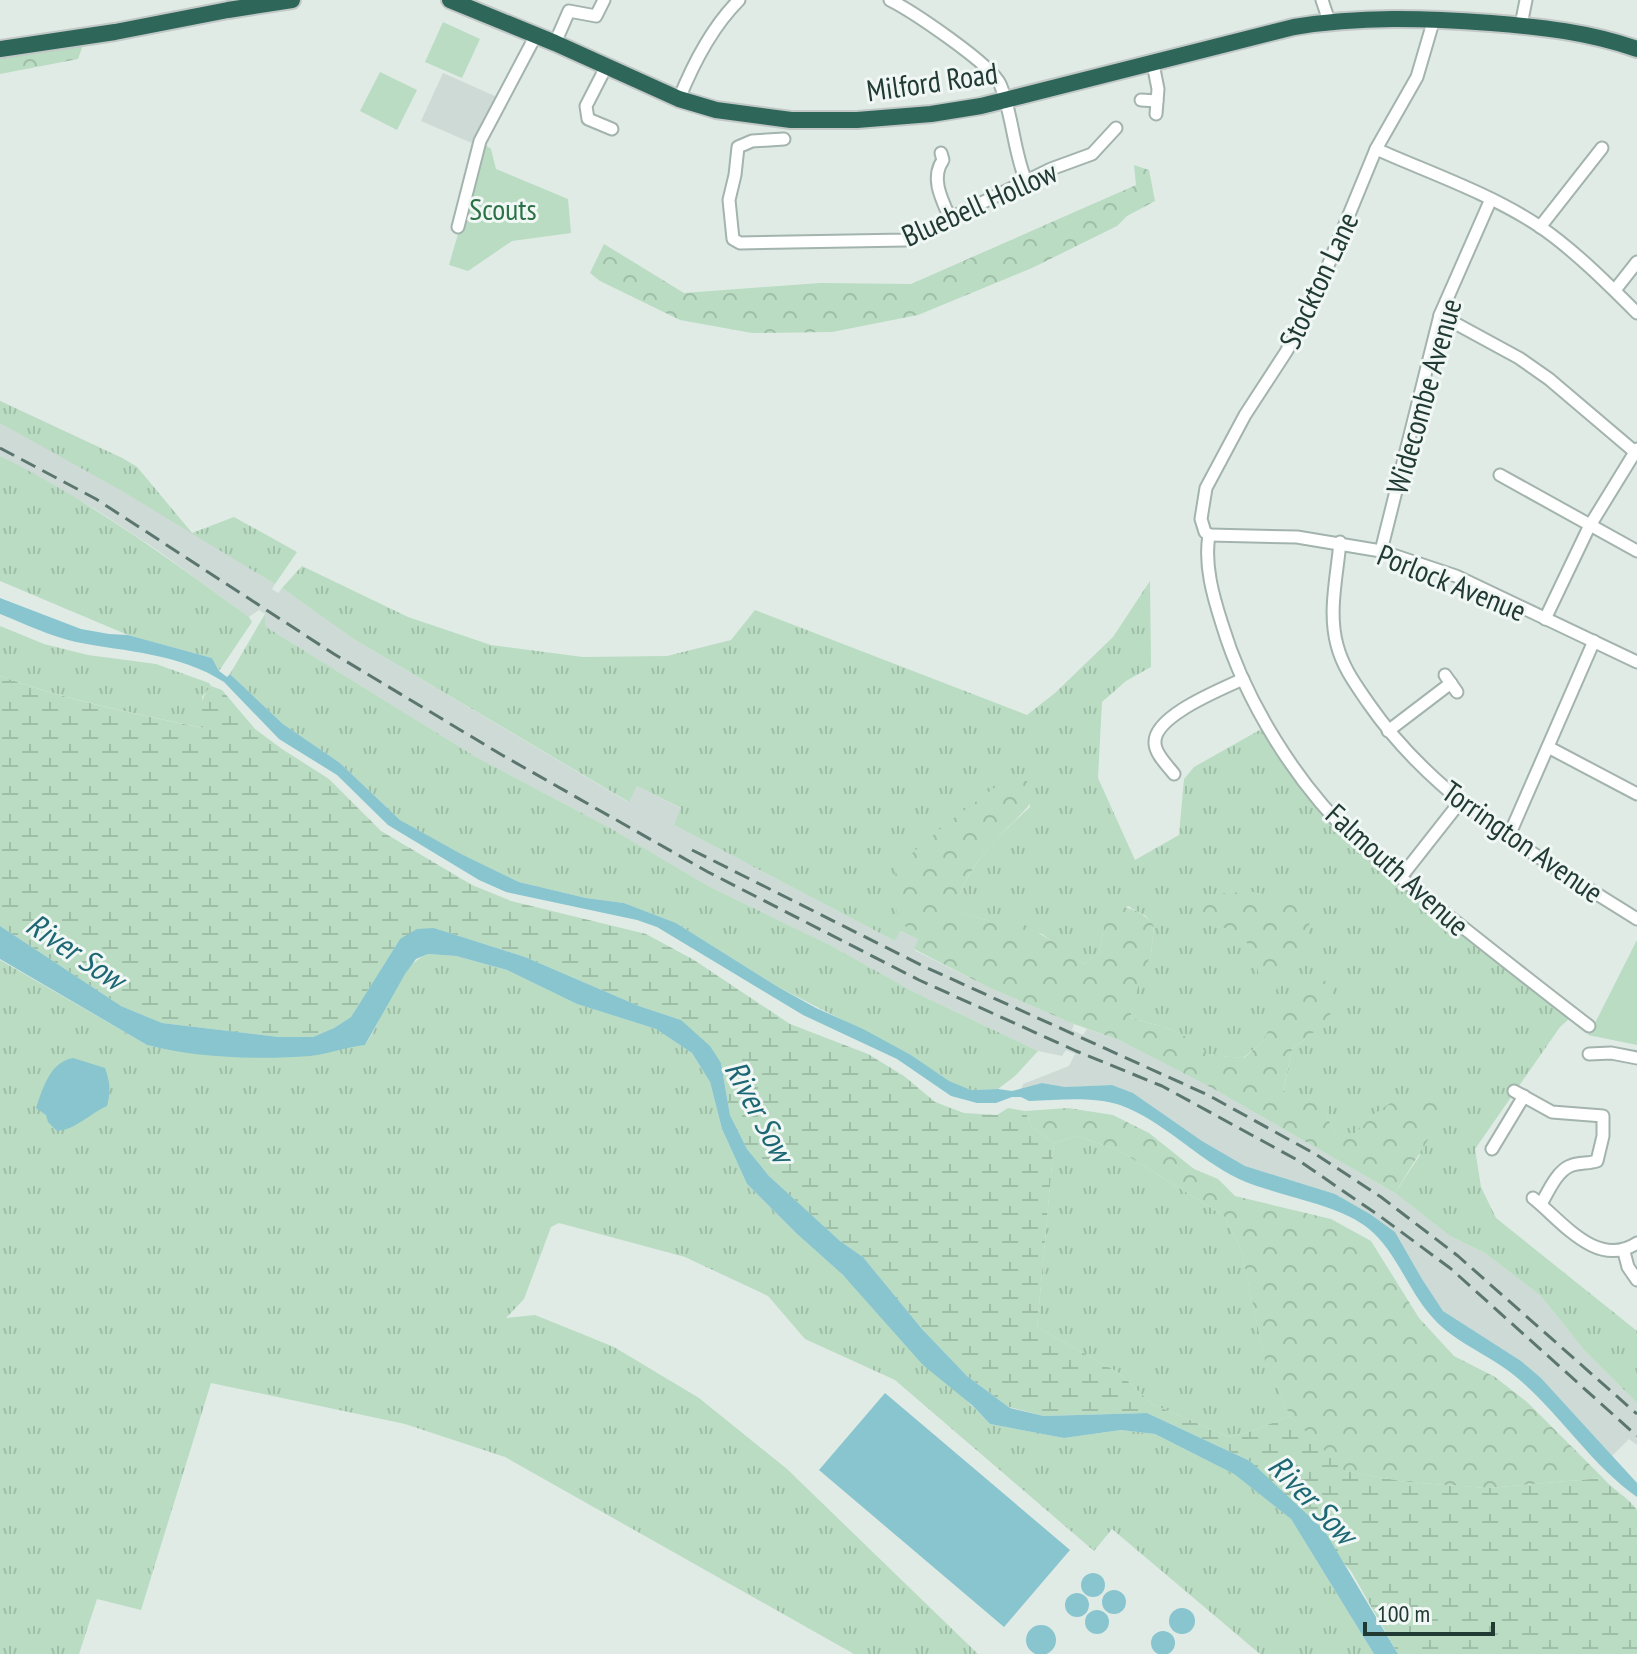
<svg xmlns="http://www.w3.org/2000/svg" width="1637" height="1654" viewBox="0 0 1637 1654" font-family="'PT Sans Narrow',sans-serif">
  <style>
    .built { fill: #cedad5 }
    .grass { fill: url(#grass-tufts) }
    .forest { fill: url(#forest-crowns) }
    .wetland { fill: url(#wetland-marsh) }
    .green { fill: #b9dcc2 }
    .water { fill: #89c5cf }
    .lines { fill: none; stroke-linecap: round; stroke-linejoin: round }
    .minor-casing { stroke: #a3b3ad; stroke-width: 15 }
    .highway-casing { stroke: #c1c8c6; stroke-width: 20 }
    .minor { stroke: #fff; stroke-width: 11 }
    .highway { stroke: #2e665a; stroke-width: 16 }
    .rail { stroke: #5b766f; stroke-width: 3; stroke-dasharray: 16 8; stroke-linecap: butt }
    .labels { text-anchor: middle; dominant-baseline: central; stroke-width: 6; stroke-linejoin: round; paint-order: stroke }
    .street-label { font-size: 30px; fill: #213b34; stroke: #f0f7f4 }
    .park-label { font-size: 30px; fill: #2c7146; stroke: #f0f7f4 }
    .water-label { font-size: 32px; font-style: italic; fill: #1d6775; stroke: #f0f7f4 }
  </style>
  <defs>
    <pattern id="grass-tufts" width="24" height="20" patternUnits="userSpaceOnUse" patternTransform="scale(2)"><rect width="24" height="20" fill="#b9dcc2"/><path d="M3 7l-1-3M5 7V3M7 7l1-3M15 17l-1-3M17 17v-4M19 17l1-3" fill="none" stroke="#9fbea7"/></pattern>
    <pattern id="forest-crowns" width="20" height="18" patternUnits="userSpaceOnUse" patternTransform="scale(2)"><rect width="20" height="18" fill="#b9dcc2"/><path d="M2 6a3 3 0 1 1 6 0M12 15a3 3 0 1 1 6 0" fill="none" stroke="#9fbea7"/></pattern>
    <pattern id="wetland-marsh" width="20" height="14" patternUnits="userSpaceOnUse" patternTransform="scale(2)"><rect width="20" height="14" fill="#b9dcc2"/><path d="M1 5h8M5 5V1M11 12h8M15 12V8" fill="none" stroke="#9fbea7"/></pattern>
  </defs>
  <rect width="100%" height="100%" fill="#e0ebe6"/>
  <g class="built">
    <polygon points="443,73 497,97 474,144 421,121"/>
    <polygon points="0,401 122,458 137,467 192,533 275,584 272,589 278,593 282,588 352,638 628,802 637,786 682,809 674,825 895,941 899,931 918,939 914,950 988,987 1074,1024 1072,1030 1083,1035 1087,1029 1119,1040 1212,1088 1395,1193 1450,1236 1485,1253 1541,1296 1584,1350 1637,1403 1637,1445 1629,1439 1612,1456 1541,1378 1521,1361 1443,1311 1422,1279 1395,1232 1370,1214 1335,1194 1245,1166 1202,1141 1133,1093 1112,1085 1065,1087 1042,1083 1021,1090 1023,1084 1069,1066 1075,1054 1066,1050 1062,1056 1038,1051 912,991 830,945 710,887 610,828 476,757 266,627 265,614 259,610 249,617 157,550 95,509 0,456"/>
  </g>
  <g class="grass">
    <polygon points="0,401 122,458 137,467 192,533 234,517 297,552 275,584 124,492 0,423"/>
    <path d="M0,456C89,500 169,559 249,617L252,622L219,671L212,658L128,635L0,581Z"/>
    <path d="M302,566L408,617L491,645L583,657L667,656L731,640L755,610L1027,715L1055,693L1113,637L1150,581L1151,667L1126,681L1102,702L1098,778L1135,860L1179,835L1184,779L1194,767L1265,727L1308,794L1367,860L1570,1018L1560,1027L1475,1149L1481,1187L1496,1218L1637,1331V1403L1584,1350L1541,1296L1485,1253L1450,1236L1395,1193L1420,1155L1377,1112L1356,1133H1335L1327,1117L1328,1103L1283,1092L1292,1049L1313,1033L1275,1022L1261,1043L1243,1058L1208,1055C1185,1030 1162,1026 1130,1018L1139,980L1151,954L1154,927L1146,916L1128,906L1104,926L1099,954L1083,964L1042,934L955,912C964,868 997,837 1030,807L1027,782L918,939L900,931L895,941L674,825L681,808L637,786L629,802L352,638L282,588Z"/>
    <polygon points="265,614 266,627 476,757 610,828 710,887 830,945 912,991 1038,1051 1015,1076 998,1089 971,1090 948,1081 911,1055 778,987 676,923 624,903 586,898 519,882 460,854 400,820 340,763 283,724 230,674"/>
    <path d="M0,626L44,644L88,655L156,664L209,683L211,686L202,697L204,728C136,714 66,700 0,676Z"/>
    <path d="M428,954L456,956L507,970L577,1004L656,1029L692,1053L710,1082L722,1129L747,1184L796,1233L843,1275L990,1424L1064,1438L1121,1430L1155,1434L1234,1474L1291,1519L1374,1654H1260L1112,1529L1094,1551L895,1380L805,1339L768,1296L685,1257L559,1223L551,1227L524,1299L506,1318L535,1315L614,1347L699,1398L787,1469L978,1654H854L505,1457L405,1424L211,1383L141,1610L97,1599L79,1654H0V960L147,1045C216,1063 294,1051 365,1045C385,1017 395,967 428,954Z"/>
    <polygon points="1077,1136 1120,1151 1224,1216 1241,1249 1265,1360 1290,1416 1252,1431 1229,1437 1152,1404 1119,1373 1037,1327 1054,1143"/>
  </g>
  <g class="forest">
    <polygon points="83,45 78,59 0,74 0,56"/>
    <polygon points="1134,165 1149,170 1155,201 1127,216 1117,226 1032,268 918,315 832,332 752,333 680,320 600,281 590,273 604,244 684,293 820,283 911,284 1136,185"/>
    <path d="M1006,779L1027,781L1036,793C1029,808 1020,815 1008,827C984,852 961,877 956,912L986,920L1025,925L1062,947L1083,964L1099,954L1104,926L1112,907C1130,906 1143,911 1154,926L1151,954L1140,980L1130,1018C1164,1027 1183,1029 1209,1055L1244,1058L1261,1043L1288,998L1309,979L1332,982V1012L1313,1033L1292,1049L1283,1091L1329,1103L1327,1117L1335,1133H1355L1377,1112L1404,1094L1439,1090L1450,1104L1395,1193L1212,1088L1119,1040L1074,1024L988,987L914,949L918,939L899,920L892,892L897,866L950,821Z"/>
    <path d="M1253,892L1288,898L1310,911L1309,930L1276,990L1261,986C1252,936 1246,934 1199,920L1196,907C1209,890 1233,893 1253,892Z"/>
    <polygon points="1068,1108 1113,1115 1149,1133 1194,1169 1218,1179 1235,1196 1331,1219 1371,1241 1419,1318 1454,1356 1495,1377 1527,1402 1603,1478 1488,1488 1406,1482 1344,1471 1290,1416 1265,1361 1241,1249 1224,1216 1120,1151 1077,1136 1054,1143 1032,1127 1025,1111"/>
  </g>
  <path class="wetland" d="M0,676C65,700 135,714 203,728C199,711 199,700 211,686L222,690L255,729L282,749L329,779L381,831L472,885L511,901L646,934L694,960L790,1024L868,1054L904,1076L935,1102L964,1113L997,1115L1008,1108L1025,1111L1032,1127L1054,1143L1037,1327L1119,1373L1152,1404L1229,1437L1252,1431L1290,1416L1345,1471L1406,1482L1488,1488L1603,1478C1613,1490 1628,1497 1637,1510V1654H1398L1351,1571L1250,1461L1147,1413L1044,1416L1009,1407L967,1376L922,1329L863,1257L840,1241L769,1176L747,1149L730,1115L721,1063L681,1020L639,1006L525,957L434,928L400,939L351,1017L334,1028L313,1037H279L162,1023L121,1006L0,926Z"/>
  <g class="green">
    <polygon points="443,22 480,39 462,78 425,62"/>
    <polygon points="380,72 417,90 397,130 360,111"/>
    <polygon points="484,144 491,149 496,169 568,199 571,233 512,241 468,271 449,265"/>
    <polygon points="1637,940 1637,1045 1588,1035 1593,1027"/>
  </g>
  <g class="water">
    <path d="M0,598L81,629L109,634L128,635L212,658L219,671L227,677L230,674L283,724L340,763L400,820L461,854L519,882L586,898L624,903L676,923L778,987L816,1008L863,1029L911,1055L949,1081L971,1090L998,1089L1012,1091L1042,1083L1065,1087L1112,1085L1133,1093L1202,1141L1245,1166L1335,1194L1370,1214L1395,1232L1422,1279L1443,1311L1521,1361L1541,1378L1637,1483V1497C1592,1465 1562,1417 1521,1381C1494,1356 1457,1345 1433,1318C1408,1291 1397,1252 1369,1229C1340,1204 1276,1196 1239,1179C1197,1159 1164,1121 1120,1105C1093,1096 1058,1100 1029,1101L1021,1097H1012L996,1103H977L951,1096L897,1059L803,1015L657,927L637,920L506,892L479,880L388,825L337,775L279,739L224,682C179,653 127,652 76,642C50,636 25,624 0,614Z"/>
    <path d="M0,926L121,1006L162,1023L279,1037H313L334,1028L351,1017L400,939L417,929L434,928L525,957L639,1006L681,1020L710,1046L721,1063L730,1115L747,1149L769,1176L840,1241L863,1257L922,1329L967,1376L1010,1408L1044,1416L1147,1413L1250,1461L1324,1530L1398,1654H1374L1291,1519L1234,1474L1155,1434L1121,1430L1064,1438L990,1424L972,1405L923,1365L843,1275L796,1233L747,1184L722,1129L710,1082L692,1053L656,1029L577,1004L507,970L456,956L428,954L416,959L405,974L365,1045C346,1047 328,1054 310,1056C260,1060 195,1058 147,1045L0,959Z"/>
    <path d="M73,1058L105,1068C110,1082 111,1092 107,1106C89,1114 77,1129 57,1131L48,1122L46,1115L36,1108C43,1088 50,1062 73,1058Z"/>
    <polygon points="885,1393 1070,1550 1004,1627 819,1470"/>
    <circle cx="1093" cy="1585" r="12"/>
    <circle cx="1114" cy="1602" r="12"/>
    <circle cx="1077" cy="1605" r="12"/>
    <circle cx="1182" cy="1621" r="13"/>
    <circle cx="1097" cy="1622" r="12"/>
    <circle cx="1041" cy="1640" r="15"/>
    <circle cx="1163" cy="1643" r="12"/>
  </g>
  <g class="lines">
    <g class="minor-casing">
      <g id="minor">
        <path d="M890,0C912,11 991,64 1000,84C1013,115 1013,150 1026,181"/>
        <polyline points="1322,0 1329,21"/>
        <polyline points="1521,25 1526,0"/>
        <polyline points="555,43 569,11 596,16 604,0"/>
        <polyline points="1153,64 1158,89 1156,114"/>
        <polyline points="607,65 586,106 588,119 612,129"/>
        <path d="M679,99C693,64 712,27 739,0"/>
        <polyline points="1141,100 1157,101"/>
        <polyline points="784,139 752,141 738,147 735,175 729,200 733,239 740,243 906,240 1051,169 1092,154 1116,128"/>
        <path d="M1376,149C1430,173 1489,193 1539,226C1573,249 1608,284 1637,313"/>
        <path d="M941,153L943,160C930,178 942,200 950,218"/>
        <polyline points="458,227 480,141 536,35"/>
        <polyline points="1540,227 1602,148"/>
        <polyline points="1615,290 1637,262"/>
        <polyline points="1440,315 1519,358 1549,379 1635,452"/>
        <polyline points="1500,475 1637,551"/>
        <path d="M1209,535C1204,565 1213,596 1222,624C1245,701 1297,785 1356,840C1378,860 1403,879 1426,898C1480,941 1534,984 1589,1026"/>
        <polyline points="1209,535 1205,532 1201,519 1206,488 1245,415 1286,352 1311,307 1376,149 1417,77 1434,19"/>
        <polyline points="1209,535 1297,537 1381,551 1456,576 1637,662"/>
        <path d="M1340,542C1337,576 1328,612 1337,645C1343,668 1356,685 1369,704C1436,801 1539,857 1637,919"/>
        <polyline points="1381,551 1440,315 1491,199"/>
        <polyline points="1545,619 1589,527 1637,449"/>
        <polyline points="1445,675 1457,692"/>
        <polyline points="1388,731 1451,683"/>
        <polyline points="1548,747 1637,794"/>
        <path d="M1174,774C1168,766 1155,754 1155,743C1153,716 1222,689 1243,679"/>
        <polyline points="1508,838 1594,641"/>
        <polyline points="1401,877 1460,802"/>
        <polyline points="1589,1054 1611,1053 1637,1058"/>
        <path d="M1514,1091L1552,1112L1603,1116V1136L1597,1161C1588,1164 1579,1162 1570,1166C1557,1171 1548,1192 1541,1204"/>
        <polyline points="1492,1149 1524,1096"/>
        <path d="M1533,1198C1563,1222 1597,1269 1637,1243"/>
        <polyline points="1624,1252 1628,1267 1637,1280"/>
      </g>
    </g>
    <g class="highway-casing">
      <g id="highway">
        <path d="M450,0L555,43L679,99L716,110L791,120H857L931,114L981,106L1294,27C1360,16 1425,18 1491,23C1541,27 1589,32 1637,49"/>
        <polyline points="0,49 115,32 228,10 292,0"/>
      </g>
    </g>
    <use href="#minor" class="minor"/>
    <use href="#highway" class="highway"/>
    <g class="rail">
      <polyline points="0,448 96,499 334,654 502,755 708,872 919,980 1076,1051 1162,1086 1301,1162 1381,1217 1450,1268 1637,1436"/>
      <polyline points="692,850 925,967 1208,1095 1317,1155 1381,1197 1458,1256 1637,1414"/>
    </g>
  </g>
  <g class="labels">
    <g class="street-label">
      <text transform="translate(932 81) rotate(-8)">Milford Road</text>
      <text transform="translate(979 203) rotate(-24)">Bluebell Hollow</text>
      <text transform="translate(1318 280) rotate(-65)">Stockton Lane</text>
      <text transform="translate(1423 396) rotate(-74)">Widecombe Avenue</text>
      <text transform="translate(1452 582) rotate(22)">Porlock Avenue</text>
      <text transform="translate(1523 841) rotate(35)">Torrington Avenue</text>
      <text transform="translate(1398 869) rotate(42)">Falmouth Avenue</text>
    </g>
    <g class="park-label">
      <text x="503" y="208">Scouts</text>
    </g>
    <g class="water-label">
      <text transform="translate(76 951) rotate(34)">River Sow</text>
      <text transform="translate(760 1111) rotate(62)">River Sow</text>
      <text transform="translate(1313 1499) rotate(46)">River Sow</text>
    </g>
  </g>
  <path d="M1365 1622v12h128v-12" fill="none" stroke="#213b34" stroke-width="4"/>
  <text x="1377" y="1622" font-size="24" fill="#213b34" stroke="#f0f7f4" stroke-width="6" paint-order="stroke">100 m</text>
</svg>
